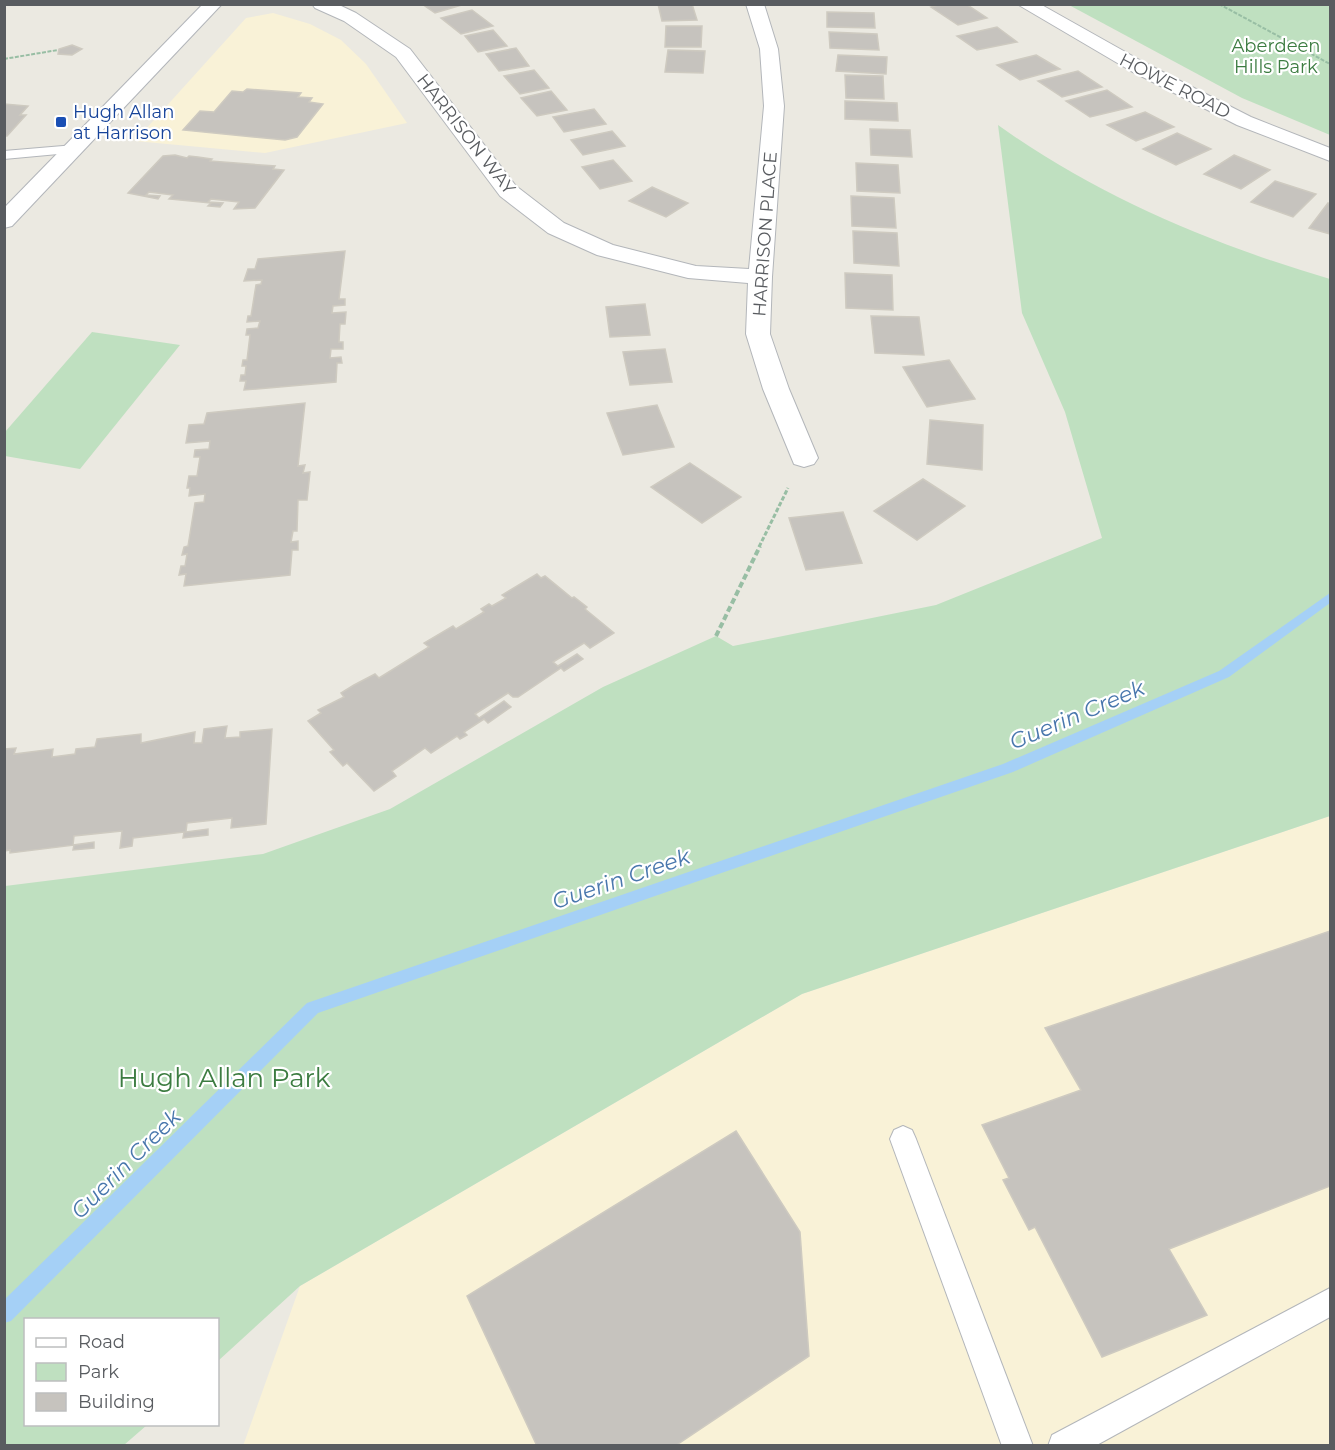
<svg xmlns="http://www.w3.org/2000/svg" width="1335" height="1450" viewBox="0 0 1335 1450" font-family="Montserrat,sans-serif">
  <style>
    .commercial { fill: #f9f2d7 }
    .green { fill: #bfe0c0 }
    .lines { fill: none; stroke-linecap: round; stroke-linejoin: round }
    .stream { fill: #a5d0f6; fill-rule: evenodd }
    .building { fill: #c6c3be; stroke: #cecac0; stroke-width: 1.5 }
    .service-casing { stroke: #b3b6ba; stroke-width: 2 }
    .minor-casing { stroke: #b3b6ba; stroke-width: 2 }
    .tertiary-casing { stroke: #b3b6ba; stroke-width: 2 }
    .secondary-casing { stroke: #b2b5ba; stroke-width: 2 }
    .path-far2 { stroke: #98bea4; stroke-width: 2; stroke-dasharray: 4 1.5; stroke-linecap: butt }
    .path-far1 { stroke: #98bea4; stroke-width: 3; stroke-dasharray: 4.5 2; stroke-linecap: butt }
    .path { stroke: #98bea4; stroke-width: 4; stroke-dasharray: 6 3; stroke-linecap: butt }
    .service { fill: #fff; fill-rule: evenodd }
    .minor { fill: #fff; fill-rule: evenodd }
    .tertiary { fill: #fff; fill-rule: evenodd }
    .secondary { fill: #fff; fill-rule: evenodd }
    .transit-dot { fill: #1a4fb4; stroke: #fff; stroke-width: 2 }
    .labels { text-anchor: middle; dominant-baseline: central; stroke-width: 4.5; stroke-linejoin: round; paint-order: stroke }
    .far-park-label { font-size: 18px; fill: #3c7c41; stroke: #fff }
    .far-street-label { font-size: 18px; fill: #595c60; stroke: #fff }
    .far-transit-label { font-size: 18px; fill: #164399; stroke: #fff; text-anchor: start }
    .water-label { font-size: 22px; font-style: italic; fill: #4977ad; stroke: #fff }
    .near-park-label { font-size: 26px; fill: #3c7c41; stroke: #fff }
  </style>
  <rect width="100%" height="100%" fill="#ebe9e1"/>
  <g class="commercial">
    <polygon points="273,13 310,24 341,40 366,64 407,123 265,153 135,141 246,18"/>
    <polygon points="1330,816 1330,1445 243,1446 300,1286 802,994"/>
  </g>
  <g class="green">
    <polygon points="1069,5 1330,5 1330,135 1242,98"/>
    <path d="M998,125C1097,196 1214,245 1330,279V816L802,994L300,1286L218,1361V1320H26V1424L147,1425L124,1445H5V886L263,854L390,809L603,687L716,636L733,646L936,605L1102,538L1065,412L1022,313Z"/>
    <polygon points="92,332 180,345 80,469 5,456 5,432"/>
  </g>
  <g class="lines">
    <polygon class="stream" points="1330,593 1330,603 1229,677 1013,772 318,1013 11,1321 4,1323 4,1300 307,1003 1003,764 1219,671"/>
  </g>
  <g class="building">
    <polygon points="422,4 465,4 435,13"/>
    <polygon points="658,4 692,4 697,20 662,21"/>
    <polygon points="942,4 966,4 987,18 958,25 931,7"/>
    <polygon points="472,10 493,26 461,34 441,18"/>
    <polygon points="827,12 874,13 875,28 827,27"/>
    <polygon points="666,26 702,26 701,47 665,47"/>
    <polygon points="997,27 1017,42 977,50 957,36"/>
    <polygon points="493,30 507,46 478,52 465,36"/>
    <polygon points="829,32 877,34 879,50 830,48"/>
    <polygon points="72,45 82,49 72,55 58,54 59,49"/>
    <polygon points="516,48 529,66 499,71 486,54"/>
    <polygon points="668,50 705,51 703,73 665,72"/>
    <polygon points="838,55 887,57 886,74 836,71"/>
    <polygon points="1036,55 1060,69 1020,80 997,65"/>
    <polygon points="534,70 549,88 520,94 504,76"/>
    <polygon points="1078,71 1102,87 1062,97 1038,81"/>
    <polygon points="845,75 883,76 884,99 846,98"/>
    <polygon points="247,89 301,93 298,97 312,98 309,102 323,104 297,137 285,140 183,130 200,111 214,112 232,91 243,92"/>
    <polygon points="1107,90 1132,107 1090,117 1066,101"/>
    <polygon points="551,91 567,110 537,116 521,98"/>
    <polygon points="845,101 897,103 898,121 845,119"/>
    <polygon points="4,104 28,106 20,115 26,115 7,136 4,136"/>
    <polygon points="594,109 606,124 564,132 553,117"/>
    <polygon points="1145,112 1174,127 1136,141 1107,125"/>
    <polygon points="870,129 910,130 912,157 871,155"/>
    <polygon points="612,131 625,146 583,155 571,140"/>
    <polygon points="1177,133 1211,149 1176,165 1143,149"/>
    <polygon points="175,155 187,158 189,156 198,157 212,159 210,161 275,166 273,169 284,170 255,208 234,209 239,202 211,199 208,202 223,203 220,207 208,206 211,203 169,199 173,195 149,192 146,195 160,196 158,199 128,193 163,156"/>
    <polygon points="1234,155 1270,170 1241,189 1204,174"/>
    <polygon points="613,160 632,181 600,189 582,167"/>
    <polygon points="856,163 898,165 900,193 857,191"/>
    <polygon points="1275,181 1316,194 1293,217 1251,202"/>
    <polygon points="652,187 688,203 666,217 629,201"/>
    <polygon points="851,196 894,198 896,228 852,226"/>
    <polygon points="1328,203 1330,204 1330,234 1309,228"/>
    <polygon points="853,231 897,233 899,266 854,263"/>
    <polygon points="345,251 339,299 345,299 345,305 333,306 332,313 346,312 345,324 340,324 339,342 343,342 343,349 331,349 330,358 341,357 342,363 337,363 336,382 244,390 246,381 240,381 241,375 245,375 246,366 242,366 243,360 247,360 250,335 246,335 247,329 258,328 260,321 247,322 248,316 251,316 256,285 261,284 262,280 244,281 248,269 255,269 258,259"/>
    <polygon points="845,273 892,275 893,310 846,308"/>
    <polygon points="645,304 650,335 610,337 606,307"/>
    <polygon points="871,316 919,317 924,355 875,353"/>
    <polygon points="665,349 672,382 630,385 623,352"/>
    <polygon points="949,360 975,399 927,407 903,367"/>
    <polygon points="305,403 298,466 305,465 303,473 310,472 307,500 298,500 297,531 293,531 291,542 298,541 298,550 292,550 290,575 184,586 186,574 179,575 181,566 185,566 187,554 182,555 184,547 188,546 195,503 204,502 205,494 189,496 190,488 187,488 189,476 197,476 200,457 194,457 195,450 209,449 210,441 186,443 189,425 204,424 207,413"/>
    <polygon points="657,405 674,447 623,455 607,413"/>
    <polygon points="930,420 983,425 982,470 927,464"/>
    <polygon points="690,463 741,497 702,523 651,487"/>
    <polygon points="923,479 965,506 917,540 874,511"/>
    <polygon points="843,512 862,563 806,570 789,518"/>
    <polygon points="537,574 541,578 545,576 572,598 574,597 587,607 585,609 614,633 590,648 584,643 553,662 558,666 577,654 583,659 564,671 561,668 518,697 513,697 508,693 475,714 479,718 504,701 511,707 488,723 484,719 464,732 467,735 460,739 457,736 431,753 425,748 392,771 396,776 374,791 347,763 343,766 330,752 334,750 308,721 321,713 318,710 344,697 341,693 354,685 375,674 379,678 429,647 424,643 453,626 456,629 484,612 481,609 489,604 492,606 506,598 502,595"/>
    <polygon points="227,726 225,738 240,737 240,732 272,729 266,824 231,828 232,818 187,823 186,832 208,829 208,835 183,838 184,832 133,838 132,846 120,848 122,831 74,836 73,845 94,842 94,848 73,850 74,845 10,853 10,850 4,851 4,749 16,748 14,754 53,749 52,757 75,754 76,749 95,747 97,739 141,734 141,743 195,732 194,743 202,743 204,729"/>
    <polygon points="1330,931 1330,1186 1169,1249 1207,1315 1102,1357 1035,1227 1029,1230 1003,1180 1009,1178 982,1125 1081,1090 1045,1028"/>
    <polygon points="736,1131 800,1232 809,1356 675,1446 537,1446 467,1296"/>
  </g>
  <g class="lines">
    <g class="service-casing">
      <g id="service">
        <polygon points="75,145 80,146 82,149 80,152 4,159 4,151"/>
        <polygon points="903,1126 912,1130 916,1139 1033,1446 1002,1446 890,1139 894,1130"/>
        <polygon points="1330,1288 1330,1317 1095,1446 1048,1446 1052,1435"/>
      </g>
    </g>
    <g class="minor-casing">
      <polygon id="minor" points="312,4 337,4 356,13 410,49 516,186 564,223 613,245 696,266 749,269 764,106 760,49 746,4 764,4 778,49 784,106 772,277 770,334 789,389 818,458 814,464 804,467 794,464 763,389 746,334 748,283 688,278 597,255 548,233 500,196 396,57 344,21 315,8"/>
    </g>
    <g class="tertiary-casing">
      <polygon id="tertiary" points="1017,4 1040,4 1145,63 1251,117 1330,148 1330,161 1237,125 1131,71"/>
    </g>
    <g class="secondary-casing">
      <polygon id="secondary" points="203,4 222,4 12,226 4,228 4,208"/>
    </g>
    <g class="path-far2">
      <polyline points="1219,4 1330,64"/>
      <polyline points="4,59 58,50"/>
    </g>
    <polyline class="path-far1" points="759,547 788,488"/>
    <polyline class="path" points="716,636 760,546"/>
    <use href="#service" class="service"/>
    <use href="#minor" class="minor"/>
    <use href="#tertiary" class="tertiary"/>
    <use href="#secondary" class="secondary"/>
  </g>
  <rect class="transit-dot" x="55" y="116" width="12" height="12" rx="3"/>
  <g class="labels">
    <g class="far-park-label">
      <text x="1276" y="46">Aberdeen<tspan x="1276" dy="21">Hills Park</tspan></text>
    </g>
    <g class="far-street-label">
      <text transform="translate(1175 86) rotate(27)">HOWE ROAD</text>
      <text transform="translate(466 134) rotate(52)">HARRISON WAY</text>
      <text transform="translate(765 234) rotate(-86)">HARRISON PLACE</text>
    </g>
    <g class="far-transit-label">
      <text x="73" y="112">Hugh Allan<tspan x="73" dy="21">at Harrison</tspan></text>
    </g>
    <g class="water-label">
      <text transform="translate(1077 715) rotate(-23)">Guerin Creek</text>
      <text transform="translate(621 879) rotate(-19)">Guerin Creek</text>
      <text transform="translate(126 1164) rotate(-45)">Guerin Creek</text>
    </g>
    <g class="near-park-label">
      <text x="224" y="1078">Hugh Allan Park</text>
    </g>
  </g>
  <rect width="1335" height="1450" fill="none" stroke="#595c60" stroke-width="12"/>
  <rect x="24" y="1318" width="195" height="108" fill="#ffffff" stroke="#bdbebf" stroke-width="1.5"/>
  <rect x="36" y="1338" width="30" height="9" fill="#ffffff" stroke="#bdbebf" stroke-width="1.5"/>
  <text x="78" y="1348" font-size="18" fill="#595c60">Road</text>
  <rect x="36" y="1363" width="30" height="18" fill="#bfe0c0" stroke="#bdbebf" stroke-width="1.5"/>
  <text x="78" y="1378" font-size="18" fill="#595c60">Park</text>
  <rect x="36" y="1393" width="30" height="18" fill="#c6c3be" stroke="#bdbebf" stroke-width="1.5"/>
  <text x="78" y="1408" font-size="18" fill="#595c60">Building</text>
</svg>
